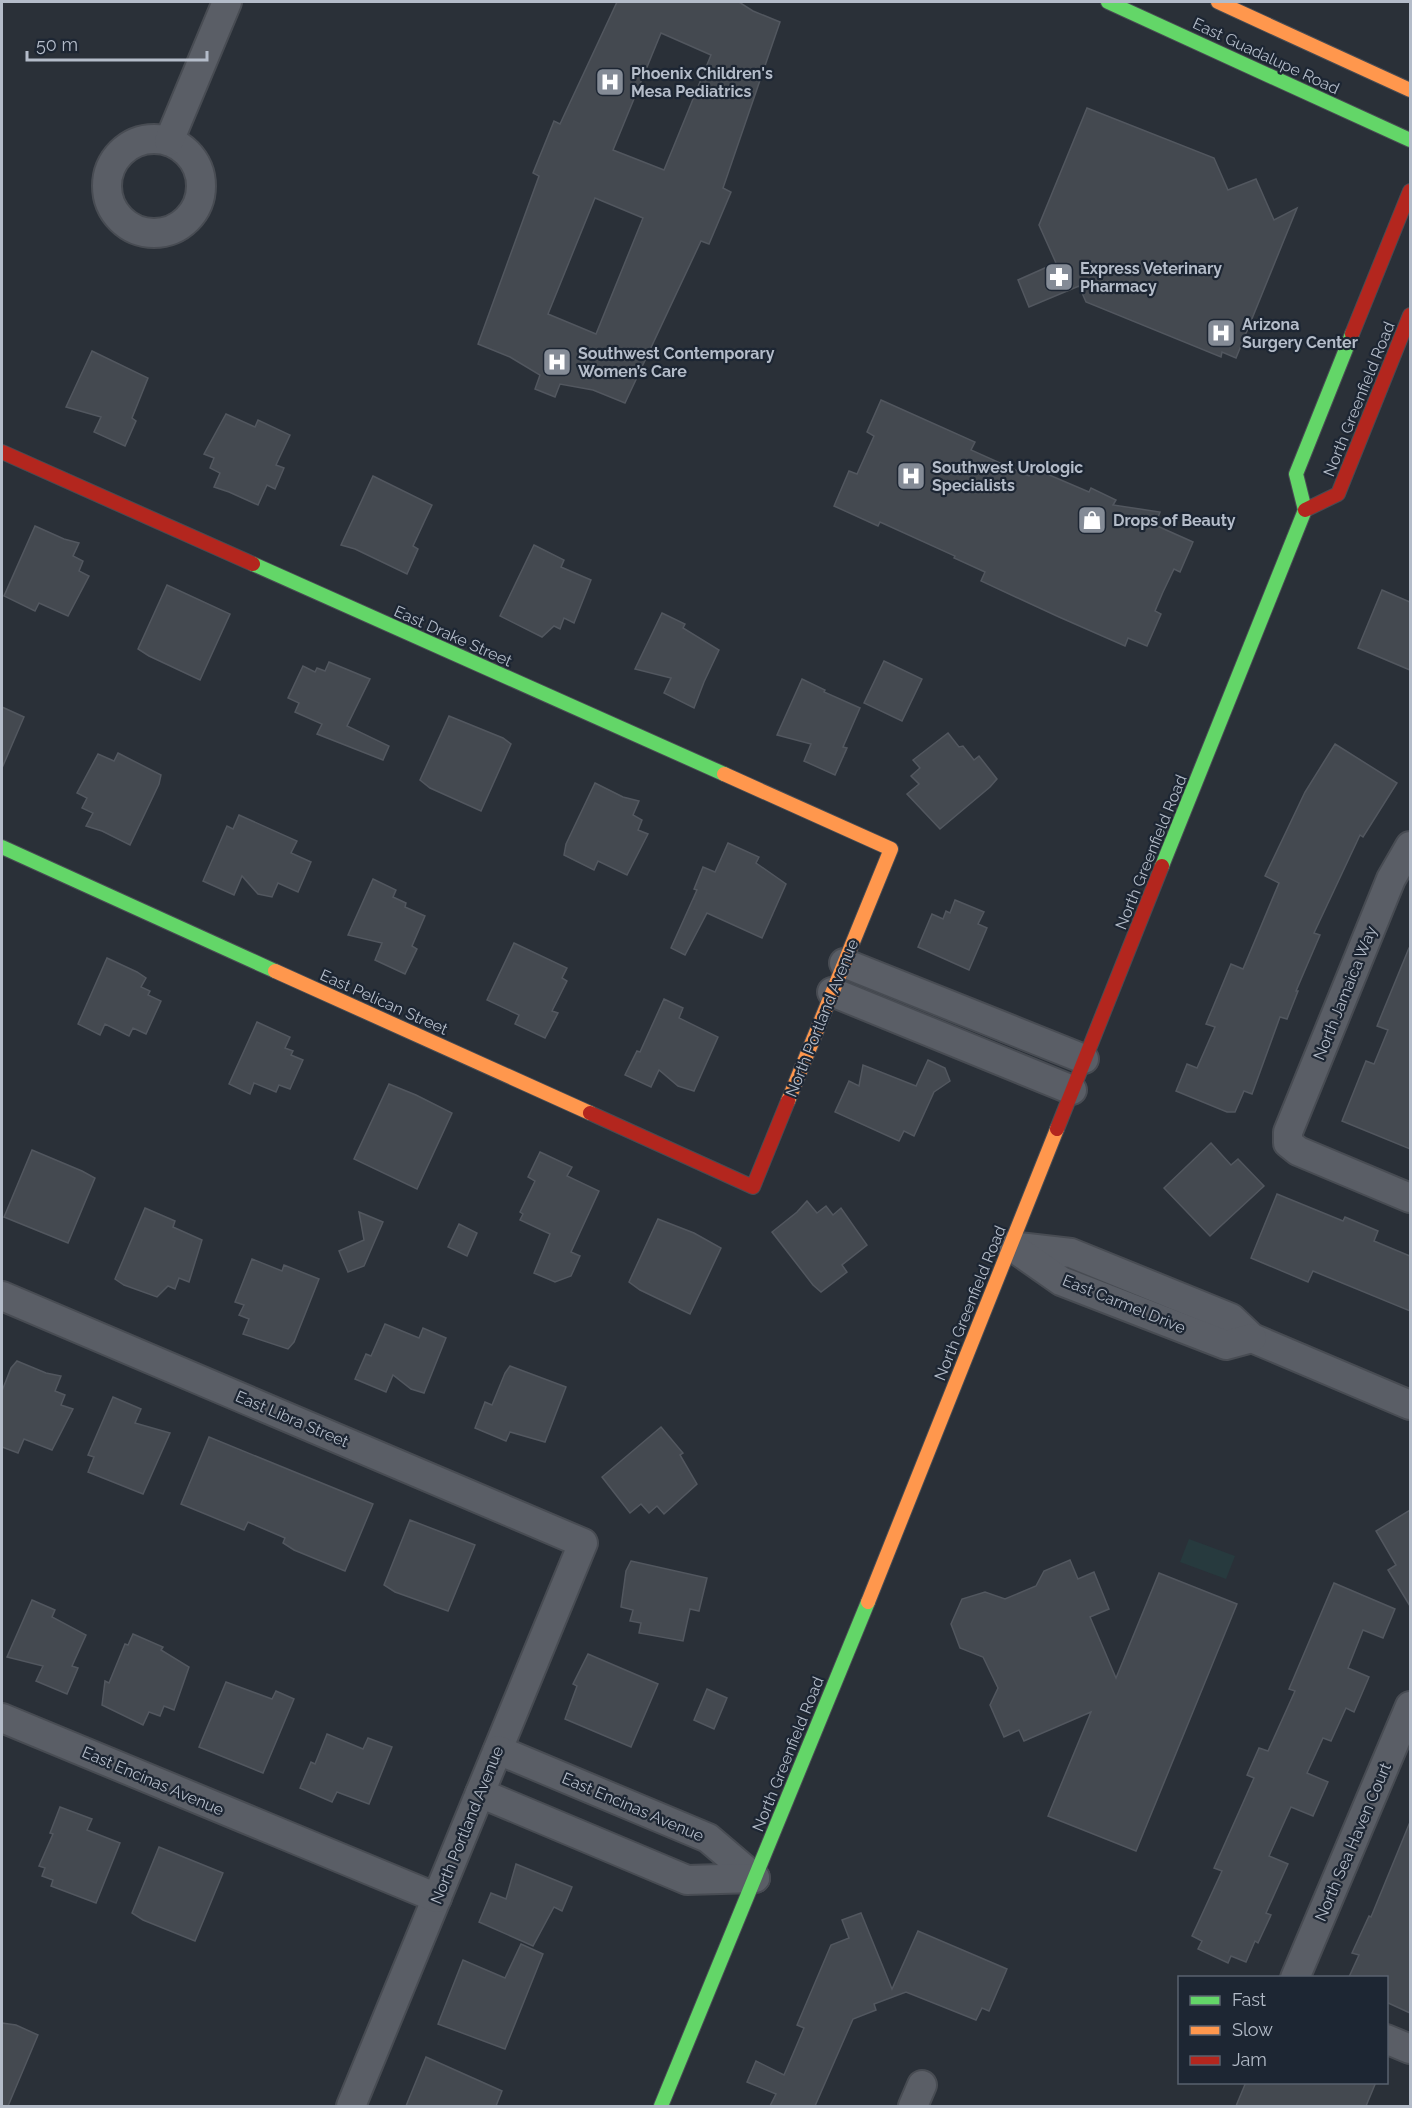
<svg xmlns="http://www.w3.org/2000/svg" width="1412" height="2108" viewBox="0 0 1412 2108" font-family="Raleway,sans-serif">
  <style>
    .green { fill: #273a3e }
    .building { fill: #444950; stroke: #52575f; stroke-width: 1.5; fill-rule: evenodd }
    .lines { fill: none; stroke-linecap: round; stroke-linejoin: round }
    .street-casing { stroke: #484c53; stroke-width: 32 }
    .fast-casing { stroke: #484c53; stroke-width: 16 }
    .slow-casing { stroke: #484c53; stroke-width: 16 }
    .jam-casing { stroke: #484c53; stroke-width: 16 }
    .street { stroke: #5a5e66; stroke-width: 28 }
    .fast { stroke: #63d668; stroke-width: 14 }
    .slow { stroke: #ff974d; stroke-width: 14 }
    .jam { stroke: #b3261e; stroke-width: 14 }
    .labels { text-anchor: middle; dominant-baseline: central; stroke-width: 4.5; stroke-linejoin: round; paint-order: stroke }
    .street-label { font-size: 16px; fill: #b4bcc9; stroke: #1d2633 }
    .poi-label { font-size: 16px; font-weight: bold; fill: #b4bcc9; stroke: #1d2633; text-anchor: start }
  </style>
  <rect width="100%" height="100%" fill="#2a3038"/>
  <polygon class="green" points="1189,1539 1235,1556 1226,1579 1180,1562"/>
  <g class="building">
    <path d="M617,2H739L753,11L780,22L723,188L731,192L709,244L701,241L625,403L593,390L560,384L555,397L535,389L540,375L510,357L478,344L539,176L533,173L554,121L560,124ZM661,33L711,55L664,170L613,150ZM595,198L643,218L596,334L548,314Z"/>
    <polygon points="1087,108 1214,158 1228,190 1256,179 1274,220 1297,208 1236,358 1222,352 1221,357 1086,302 1079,286 1029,307 1018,280 1056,263 1039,225"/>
    <polygon points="92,351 148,378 132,418 136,421 125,446 94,432 101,417 66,407"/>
    <polygon points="881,400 975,442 971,450 1029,476 1033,468 1089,492 1091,488 1116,500 1113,505 1160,512 1155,525 1193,542 1180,572 1174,569 1163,592 1155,611 1161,614 1147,646 1128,638 1125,646 1059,617 981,581 985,572 954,558 955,556 880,522 878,526 834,506 849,471 857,474 874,436 867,432"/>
    <polygon points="226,414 255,427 258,420 290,435 276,465 284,468 275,489 267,485 258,505 229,492 214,487 220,473 210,468 214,458 204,454"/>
    <polygon points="373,476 432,505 413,546 418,549 407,574 355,549 341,545"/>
    <polygon points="35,526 64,539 79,543 73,556 83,561 79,571 89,576 68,616 39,603 35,611 4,596"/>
    <polygon points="534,545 564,560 561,567 591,580 574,623 564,618 560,629 554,626 542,637 500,616"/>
    <polygon points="167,585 230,614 200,680 149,656 138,649"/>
    <polygon points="1382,590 1410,602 1410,670 1358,648"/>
    <polygon points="662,613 685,624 683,628 719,650 704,682 694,708 664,693 671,678 635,669"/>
    <polygon points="884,661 922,679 902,721 864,703"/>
    <polygon points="329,662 370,679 347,726 389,746 383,760 317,734 322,724 295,712 299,703 288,698 303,666 315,672 317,668 325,671"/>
    <polygon points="802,679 825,690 824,692 860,708 843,747 847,748 835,775 804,761 811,744 777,735"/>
    <polygon points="2,707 24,717 2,768"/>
    <polygon points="449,716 503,738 511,744 481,811 430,788 420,780"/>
    <polygon points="948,733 959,747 963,746 974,760 979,756 997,779 990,787 940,829 907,794 919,784 911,776 920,768 913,760"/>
    <polygon points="1335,744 1397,783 1363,837 1360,835 1314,933 1320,935 1296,991 1298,991 1287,1019 1280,1017 1252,1094 1244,1091 1235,1112 1227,1112 1176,1091 1187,1064 1197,1068 1215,1027 1206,1024 1231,964 1243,969 1279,883 1265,876 1305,792"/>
    <polygon points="118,753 161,775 159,784 130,845 102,831 86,826 93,813 82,808 87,798 77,793 98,754 114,761"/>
    <polygon points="595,783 623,797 639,801 633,815 642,820 638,830 648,834 627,875 598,861 594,870 564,855 566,844"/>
    <polygon points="239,815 297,841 291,853 311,862 298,892 278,883 272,897 258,894 242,876 234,895 203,881 227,826 233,829"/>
    <polygon points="728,843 759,857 756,863 786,884 762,938 707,913 685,955 671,948 697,890 694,889 703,867 715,872"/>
    <polygon points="373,879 396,890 393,897 406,903 405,907 425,916 412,946 417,949 405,974 375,960 382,943 348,935"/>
    <polygon points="955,900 984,912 978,924 987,928 969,970 918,947 932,914 943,919 946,911 950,913"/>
    <polygon points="514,943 567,968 562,978 567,981 552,1011 558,1013 545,1038 515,1024 519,1015 487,1000"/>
    <polygon points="1409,948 1410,948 1410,1149 1342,1121 1366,1061 1374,1064 1388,1030 1377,1026"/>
    <polygon points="107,958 137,972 146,978 141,987 150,991 148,995 161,1001 146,1034 133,1028 129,1036 105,1024 100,1035 78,1024"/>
    <polygon points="664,999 683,1008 679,1018 718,1037 694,1091 678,1086 659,1070 651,1087 625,1075 637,1051 640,1052"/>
    <polygon points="257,1022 290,1037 285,1048 293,1051 291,1055 303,1060 290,1089 279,1085 276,1092 254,1083 250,1094 229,1084"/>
    <polygon points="928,1060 945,1068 950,1081 934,1092 914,1136 904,1131 899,1141 835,1112 849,1081 859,1086 863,1065 916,1086"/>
    <polygon points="389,1084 416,1095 452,1113 417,1189 354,1159"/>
    <polygon points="1211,1143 1231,1165 1238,1159 1264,1186 1210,1236 1164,1188"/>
    <polygon points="32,1150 82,1171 95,1178 68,1243 4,1217"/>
    <polygon points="540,1152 572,1167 567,1176 599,1191 571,1252 580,1256 571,1276 555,1282 534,1273 550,1234 520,1220 523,1214 520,1212 535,1181 528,1177"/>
    <polygon points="1277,1194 1343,1221 1345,1217 1378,1231 1374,1241 1410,1256 1410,1311 1313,1271 1308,1282 1251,1258"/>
    <polygon points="807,1201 817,1213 826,1206 833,1215 841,1208 867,1245 842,1265 847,1272 821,1292 813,1285 772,1232 797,1212"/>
    <polygon points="145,1208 175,1221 173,1227 202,1240 189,1282 179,1278 175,1289 168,1286 157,1297 124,1285 115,1279"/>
    <polygon points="359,1212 383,1222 364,1266 348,1272 339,1251 364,1240"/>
    <polygon points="658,1219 694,1233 721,1248 690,1314 640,1290 629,1282"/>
    <polygon points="459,1224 477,1233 467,1256 448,1247"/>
    <polygon points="252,1259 282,1271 284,1265 319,1279 294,1342 288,1349 243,1334 249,1319 239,1315 244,1305 235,1302"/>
    <polygon points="385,1324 419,1338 423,1328 446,1338 424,1393 411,1389 393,1375 386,1392 355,1379 366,1354 371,1356"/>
    <polygon points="17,1361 46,1373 61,1376 55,1391 65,1395 61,1405 73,1409 52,1450 24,1439 18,1453 2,1447 2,1391 11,1368"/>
    <polygon points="510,1366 566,1387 545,1442 510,1432 506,1441 475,1428 485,1402 492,1405 505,1373"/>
    <polygon points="113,1397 141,1409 135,1423 170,1433 143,1494 88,1472 94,1457 88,1455"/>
    <polygon points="661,1427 683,1453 680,1455 697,1484 664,1514 657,1506 649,1513 641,1504 630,1513 602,1477"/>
    <polygon points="209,1437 373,1504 345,1571 294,1550 283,1543 285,1538 248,1522 244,1530 181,1504"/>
    <polygon points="1410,1510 1410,1606 1388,1570 1396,1565 1376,1531"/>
    <polygon points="410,1520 475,1545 448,1611 395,1592 384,1585"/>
    <polygon points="1070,1560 1078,1579 1094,1572 1109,1609 1090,1617 1116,1678 1159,1573 1237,1604 1136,1851 1048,1816 1091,1712 1024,1741 1019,1730 1004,1737 990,1705 998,1688 983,1657 960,1648 951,1624 962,1599 985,1592 1005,1599 1036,1586 1044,1571"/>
    <polygon points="631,1561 707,1578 699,1611 690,1609 683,1641 639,1633 641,1623 630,1621 633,1610 621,1607 626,1571"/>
    <polygon points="1334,1583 1395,1609 1383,1638 1363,1630 1348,1668 1369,1677 1354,1712 1346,1708 1331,1741 1323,1738 1307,1773 1328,1782 1313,1816 1291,1807 1269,1856 1288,1864 1266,1913 1271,1915 1258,1943 1255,1941 1246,1962 1231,1956 1228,1963 1198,1949 1202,1941 1192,1936 1222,1871 1214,1868 1254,1778 1247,1775 1259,1748 1268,1751 1295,1691 1289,1689"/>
    <polygon points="32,1600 55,1610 52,1617 86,1635 72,1666 78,1668 67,1694 36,1681 43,1666 7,1657"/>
    <polygon points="133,1634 163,1647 161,1650 189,1667 174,1710 164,1706 160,1716 149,1712 143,1725 102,1705 105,1681 109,1683 125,1644 128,1645"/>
    <polygon points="588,1654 658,1684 631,1747 565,1719 577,1686 573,1684"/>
    <polygon points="226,1682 272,1699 276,1691 294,1699 263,1773 199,1747"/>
    <polygon points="707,1689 727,1698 714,1729 694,1720"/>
    <polygon points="327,1734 363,1749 368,1738 392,1747 369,1804 337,1792 332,1802 300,1788 311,1762 315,1764"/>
    <polygon points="60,1807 92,1819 87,1830 120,1843 96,1903 51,1886 53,1880 42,1876 45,1868 39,1866 53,1834 50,1833"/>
    <polygon points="1410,1822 1410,2013 1386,2002 1386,1977 1349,1977 1359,1955 1352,1953 1369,1916 1371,1917"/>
    <polygon points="159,1847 223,1873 195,1941 143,1920 132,1913"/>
    <polygon points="516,1864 572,1887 562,1911 554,1907 533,1946 479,1922 491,1893 506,1899"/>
    <polygon points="861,1913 892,1989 918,1931 1007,1969 989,2011 982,2008 976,2020 906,1992 874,2004 876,2010 853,2019 815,2106 770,2106 776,2094 747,2082 756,2061 784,2075 804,2028 797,2025 831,1945 849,1938 842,1920"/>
    <polygon points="521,1944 543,1954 505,2049 438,2024 463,1960 505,1978"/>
    <polygon points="2,2023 16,2025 38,2035 8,2106 2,2106"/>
    <polygon points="426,2057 502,2091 496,2106 406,2106"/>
    <polygon points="1246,2082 1376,2082 1366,2106 1236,2106"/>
  </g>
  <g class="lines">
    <g class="street-casing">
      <g id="street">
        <circle cx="154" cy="186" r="47"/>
        <polyline points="169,141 227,2"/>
        <polyline points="1410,846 1391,879 1288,1132 1288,1143 1298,1151 1410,1198"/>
        <polyline points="844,963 1084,1059"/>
        <polyline points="832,992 1072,1090"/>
        <polyline points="1011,1246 1071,1253 1231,1318 1252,1338 1410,1405"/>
        <polyline points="1014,1248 1061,1281 1226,1345 1252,1338"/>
        <polyline points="2,1296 583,1543 351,2106"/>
        <polyline points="2,1718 437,1898"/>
        <polyline points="498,1750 708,1838 755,1878"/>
        <polyline points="480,1793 687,1880 755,1878"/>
        <polyline points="1295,1978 1410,1706"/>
        <polyline points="1386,2039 1410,2049"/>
        <polyline points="913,2106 922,2085"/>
      </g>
    </g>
    <g class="fast-casing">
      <g id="fast">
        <polyline points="1108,2 1410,140"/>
        <polyline points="253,564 724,774"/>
        <polyline points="2,847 275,971"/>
        <polyline points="1162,866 1305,510 1296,474 1352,334"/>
        <polyline points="661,2106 868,1602"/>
      </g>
    </g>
    <g class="slow-casing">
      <g id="slow">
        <polyline points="1218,2 1410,90"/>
        <polyline points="724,774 891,849 788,1101"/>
        <polyline points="275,971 590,1113"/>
        <polyline points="868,1602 1057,1129"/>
      </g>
    </g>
    <g class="jam-casing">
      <g id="jam">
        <polyline points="1352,334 1410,191"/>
        <polyline points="2,452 253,564"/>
        <polyline points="1305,510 1338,494 1410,315"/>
        <polyline points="590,1113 753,1187 788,1101"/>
        <polyline points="1057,1129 1162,866"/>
      </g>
    </g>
    <use href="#street" class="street"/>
    <use href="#fast" class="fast"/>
    <use href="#slow" class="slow"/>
    <use href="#jam" class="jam"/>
  </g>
  <defs>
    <g id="hospital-square" transform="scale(1.5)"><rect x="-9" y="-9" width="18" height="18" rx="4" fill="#848b96" stroke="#1d2633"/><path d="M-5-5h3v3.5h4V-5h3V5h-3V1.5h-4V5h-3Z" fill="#fff"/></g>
    <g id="pharmacy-square" transform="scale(1.5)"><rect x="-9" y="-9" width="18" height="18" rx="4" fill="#848b96" stroke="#1d2633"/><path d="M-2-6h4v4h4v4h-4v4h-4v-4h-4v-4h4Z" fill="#fff"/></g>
    <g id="shop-square" transform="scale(1.5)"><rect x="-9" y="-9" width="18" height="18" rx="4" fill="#848b96" stroke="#1d2633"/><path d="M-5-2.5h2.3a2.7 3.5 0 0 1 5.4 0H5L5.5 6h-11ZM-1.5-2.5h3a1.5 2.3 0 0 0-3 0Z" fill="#fff"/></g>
  </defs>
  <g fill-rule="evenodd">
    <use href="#hospital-square" x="610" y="82"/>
    <use href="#pharmacy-square" x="1059" y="277"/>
    <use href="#hospital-square" x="1221" y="333"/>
    <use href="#hospital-square" x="557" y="362"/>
    <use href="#hospital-square" x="911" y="476"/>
    <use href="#shop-square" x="1092" y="520"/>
  </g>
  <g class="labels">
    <g class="street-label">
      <text transform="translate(1266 56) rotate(25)">East Guadalupe Road</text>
      <text transform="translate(1359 399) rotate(-68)">North Greenfield Road</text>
      <text transform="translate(453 636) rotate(24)">East Drake Street</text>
      <text transform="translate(1151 852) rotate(-68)">North Greenfield Road</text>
      <text transform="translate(1345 993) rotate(-68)">North Jamaica Way</text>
      <text transform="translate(384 1002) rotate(24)">East Pelican Street</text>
      <text transform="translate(822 1018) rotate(-68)">North Portland Avenue</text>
      <text transform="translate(970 1303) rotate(-68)">North Greenfield Road</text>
      <text transform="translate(1124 1304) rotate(22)">East Carmel Drive</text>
      <text transform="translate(292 1419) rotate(23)">East Libra Street</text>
      <text transform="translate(788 1754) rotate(-68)">North Greenfield Road</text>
      <text transform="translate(153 1781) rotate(23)">East Encinas Avenue</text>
      <text transform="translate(633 1807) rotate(23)">East Encinas Avenue</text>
      <text transform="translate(467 1825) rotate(-68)">North Portland Avenue</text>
      <text transform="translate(1353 1842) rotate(-67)">North Sea Haven Court</text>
    </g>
    <g class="poi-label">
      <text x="631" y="73">Phoenix Children's<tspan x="631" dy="18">Mesa Pediatrics</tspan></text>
      <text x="1080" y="268">Express Veterinary<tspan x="1080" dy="18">Pharmacy</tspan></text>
      <text x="1242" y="324">Arizona<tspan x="1242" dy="18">Surgery Center</tspan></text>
      <text x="578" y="353">Southwest Contemporary<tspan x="578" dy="18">Women’s Care</tspan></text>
      <text x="932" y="467">Southwest Urologic<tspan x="932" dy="18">Specialists</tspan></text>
      <text x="1113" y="520">Drops of Beauty</text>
    </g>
  </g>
  <rect width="1412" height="2108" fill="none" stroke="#b4bcc9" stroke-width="6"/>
  <rect x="1178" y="1976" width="210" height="108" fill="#1d2633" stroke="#59626f" stroke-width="1.5"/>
  <rect x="1190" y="1996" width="30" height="9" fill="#63d668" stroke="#59626f" stroke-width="1.5"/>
  <text x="1232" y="2006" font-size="18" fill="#b4bcc9">Fast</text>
  <rect x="1190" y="2026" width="30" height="9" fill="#ff974d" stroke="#59626f" stroke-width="1.5"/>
  <text x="1232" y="2036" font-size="18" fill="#b4bcc9">Slow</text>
  <rect x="1190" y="2056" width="30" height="9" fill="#b3261e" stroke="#59626f" stroke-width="1.5"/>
  <text x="1232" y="2066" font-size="18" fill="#b4bcc9">Jam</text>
  <path d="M27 51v9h180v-9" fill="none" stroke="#b4bcc9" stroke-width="3"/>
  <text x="36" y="51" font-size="18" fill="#b4bcc9" stroke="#1d2633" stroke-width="4.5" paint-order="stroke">50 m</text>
</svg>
